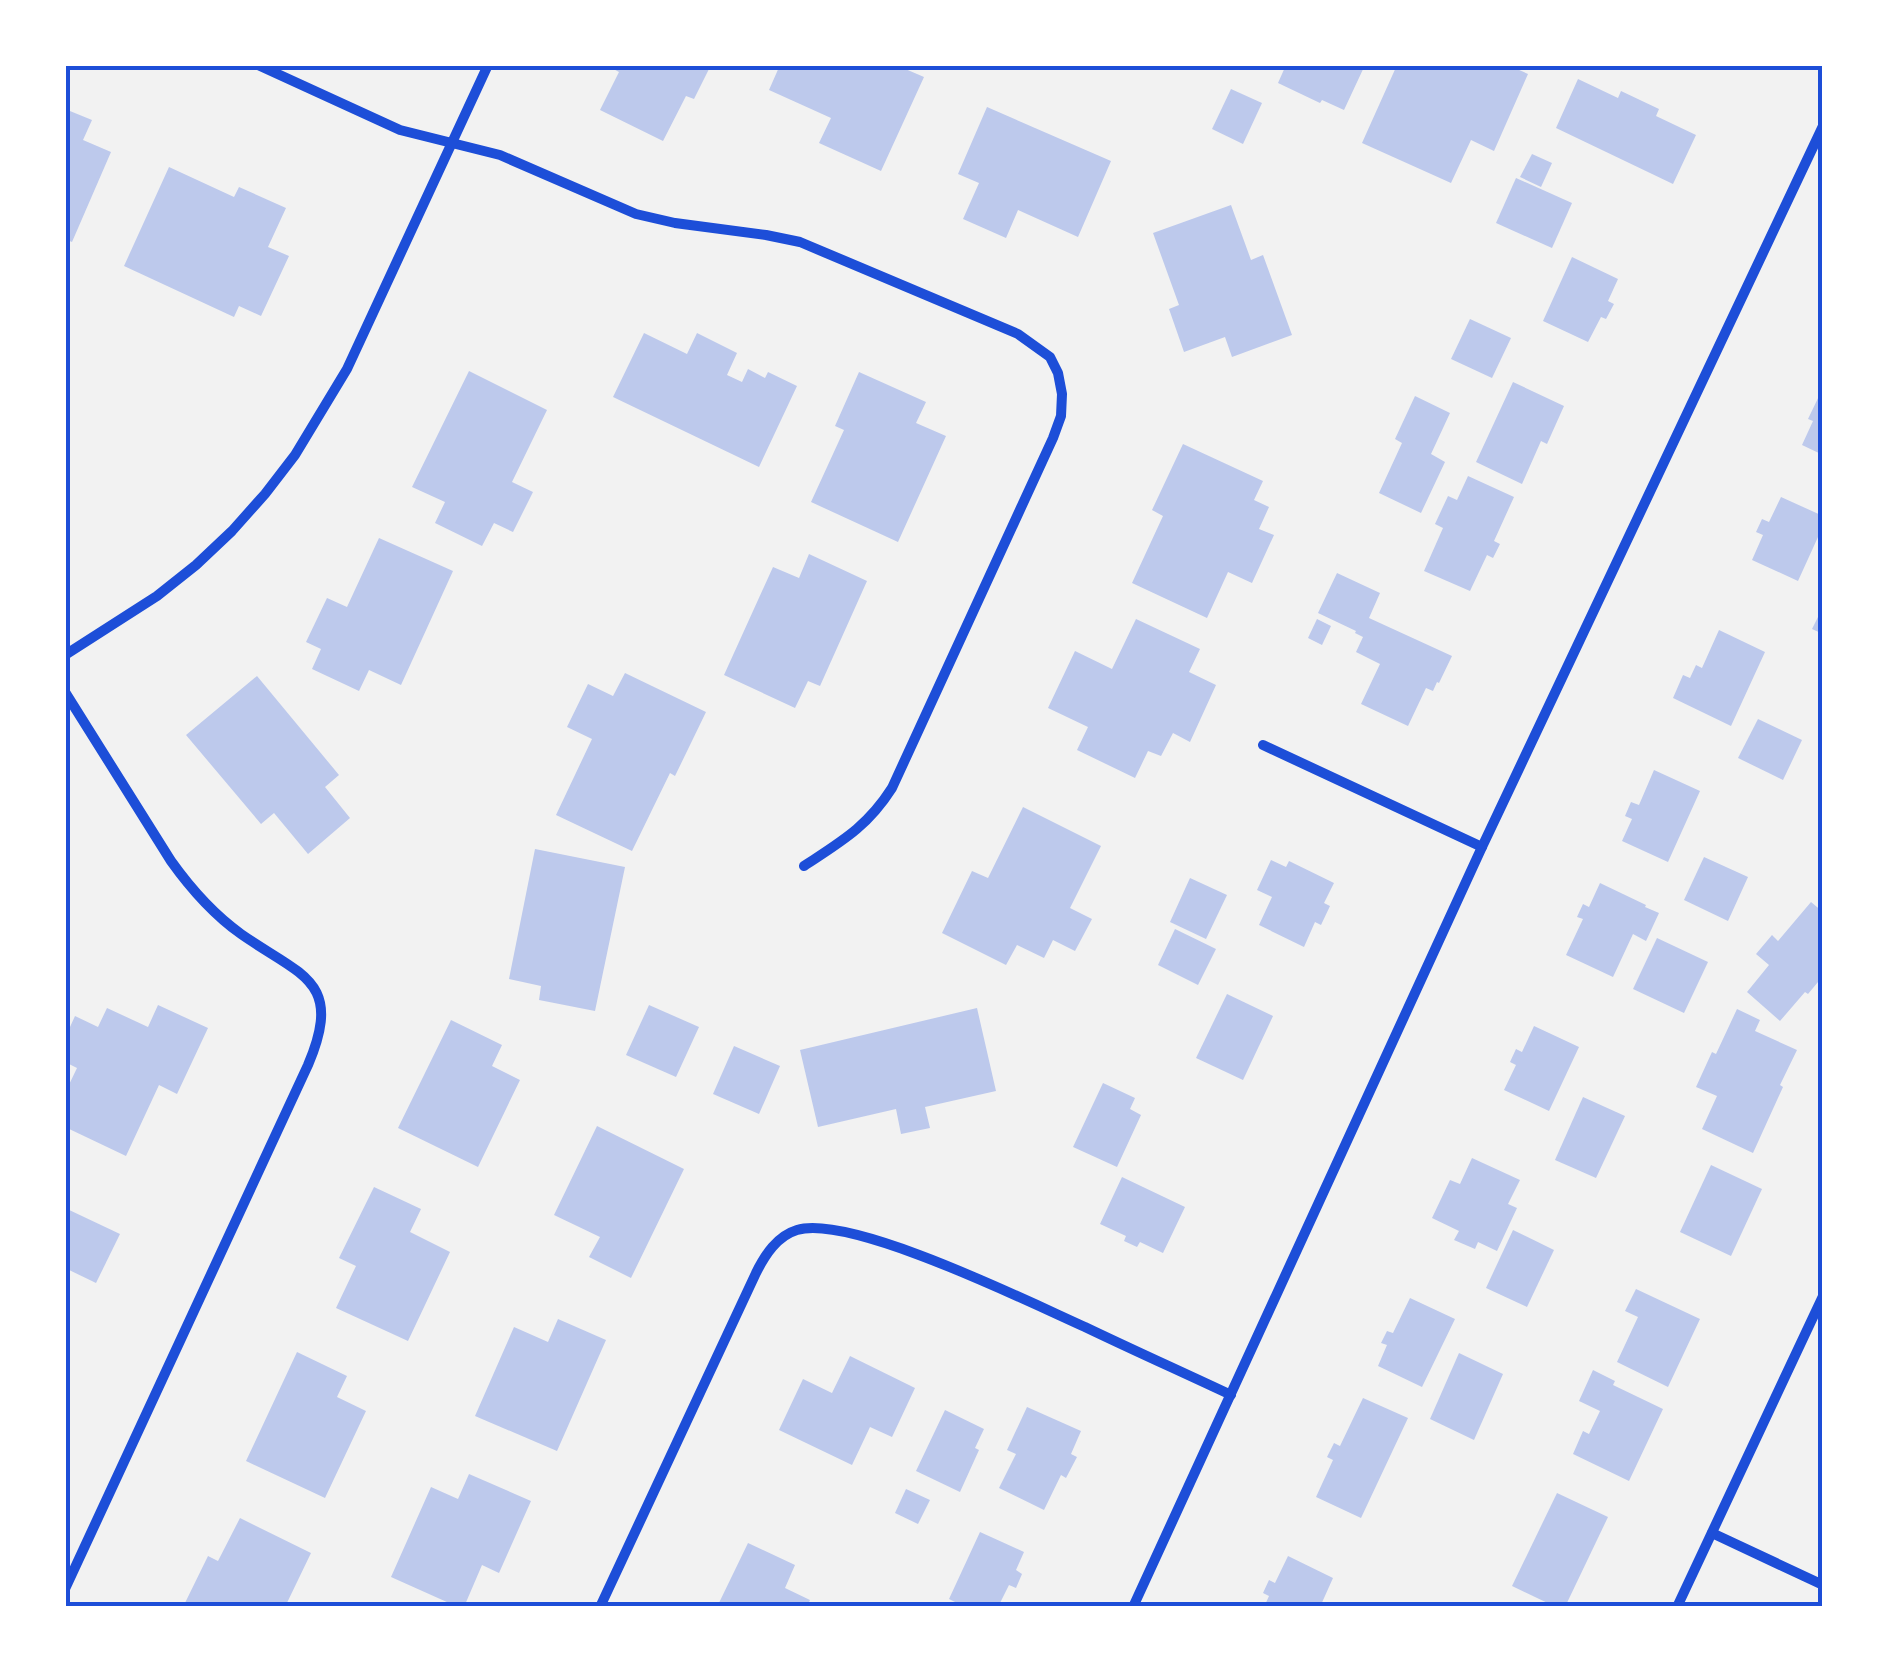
<svg xmlns="http://www.w3.org/2000/svg" width="1888" height="1672" viewBox="0 0 1888 1672" font-family="'Asap Condensed',sans-serif">
  <style>
    .building { fill: #bdc9ec }
    .lines { fill: none; stroke-linecap: round; stroke-linejoin: round }
    .minor { stroke: #1d4ed8; stroke-width: 10 }
    .neatline { fill: none; stroke: #1d4ed8; stroke-width: 4 }
  </style>
  <rect width="100%" height="100%" fill="#f2f2f2"/>
  <g class="building">
    <polygon points="606,65 711,65 694,99 686,96 663,141 600,110 619,72"/>
    <polygon points="780,65 896,65 924,77 881,171 819,143 831,118 769,90"/>
    <polygon points="1286,65 1365,65 1344,110 1322,100 1320,103 1278,83"/>
    <polygon points="1397,65 1508,65 1528,74 1494,151 1471,140 1451,183 1362,143"/>
    <polygon points="1578,79 1618,98 1621,91 1659,109 1656,116 1696,135 1673,184 1556,128"/>
    <polygon points="1231,89 1262,103 1243,144 1212,129"/>
    <polygon points="987,107 1111,161 1078,237 1018,210 1006,238 963,219 979,183 958,174"/>
    <polygon points="65,109 92,120 83,140 111,152 72,242 65,239"/>
    <polygon points="1532,154 1552,163 1541,187 1520,177"/>
    <polygon points="169,167 234,197 239,187 286,208 268,247 289,256 261,316 239,306 234,317 124,266"/>
    <polygon points="1516,178 1572,203 1552,248 1496,223"/>
    <polygon points="1231,205 1251,260 1263,255 1292,335 1232,357 1225,337 1184,352 1169,309 1179,305 1153,233"/>
    <polygon points="1572,257 1618,279 1608,301 1614,304 1606,319 1601,317 1588,342 1543,321"/>
    <polygon points="1470,319 1511,338 1492,378 1451,359"/>
    <polygon points="644,333 687,354 697,333 737,353 727,375 742,382 748,369 765,378 768,372 797,386 759,467 613,397"/>
    <polygon points="469,371 547,410 512,482 533,492 513,532 494,523 482,546 435,523 445,502 412,487"/>
    <polygon points="859,372 926,402 916,423 946,436 898,542 811,502 844,430 835,426"/>
    <polygon points="1513,382 1564,406 1547,444 1541,441 1522,484 1476,462"/>
    <polygon points="1820,394 1823,395 1823,455 1802,445 1813,421 1808,419"/>
    <polygon points="1415,396 1450,413 1431,454 1445,462 1421,513 1379,493 1402,443 1395,439"/>
    <polygon points="1183,444 1263,481 1254,500 1269,507 1259,529 1274,535 1252,583 1228,572 1207,618 1132,583 1163,516 1152,510"/>
    <polygon points="1468,476 1514,497 1494,541 1500,544 1493,558 1487,555 1470,591 1424,571 1443,528 1435,524 1448,496 1457,500"/>
    <polygon points="1781,497 1823,516 1823,526 1798,581 1752,560 1763,535 1756,532 1762,519 1769,522"/>
    <polygon points="379,538 453,571 401,685 369,670 359,691 312,669 321,649 306,642 327,598 347,607"/>
    <polygon points="809,554 867,581 820,686 808,681 795,708 724,675 773,567 799,578"/>
    <polygon points="1337,573 1380,593 1369,618 1452,656 1439,683 1437,682 1433,691 1426,688 1408,726 1361,704 1380,664 1356,652 1363,637 1355,633 1356,631 1318,613"/>
    <polygon points="1823,607 1823,634 1812,629"/>
    <polygon points="1136,619 1200,649 1189,672 1216,685 1190,742 1173,733 1161,756 1148,751 1135,778 1077,750 1088,727 1048,708 1075,651 1112,669"/>
    <polygon points="1317,619 1331,626 1322,645 1308,638"/>
    <polygon points="1719,630 1765,652 1731,726 1673,698 1683,675 1690,678 1696,665 1702,668"/>
    <polygon points="625,673 706,712 675,776 670,773 632,851 556,815 592,739 567,727 588,684 613,696"/>
    <polygon points="257,676 339,775 325,787 350,818 308,854 274,813 261,824 186,735"/>
    <polygon points="1758,719 1802,740 1783,780 1738,758"/>
    <polygon points="1654,770 1700,791 1668,862 1622,841 1632,819 1625,816 1631,802 1639,805"/>
    <polygon points="1023,807 1101,846 1070,908 1092,919 1075,951 1053,940 1044,958 1017,945 1006,965 942,933 972,871 988,878"/>
    <polygon points="535,849 625,867 595,1011 539,1000 541,986 509,979"/>
    <polygon points="1704,857 1748,877 1728,921 1684,900"/>
    <polygon points="1271,860 1286,867 1289,861 1334,883 1324,903 1330,906 1321,925 1315,922 1304,947 1259,925 1272,897 1257,890"/>
    <polygon points="1190,878 1227,895 1206,939 1170,922"/>
    <polygon points="1600,883 1646,905 1645,907 1659,913 1646,941 1633,934 1613,977 1566,955 1583,919 1577,917 1583,904 1589,907"/>
    <polygon points="1811,902 1823,912 1823,976 1808,994 1805,992 1780,1021 1747,992 1769,965 1756,954 1772,935 1778,941"/>
    <polygon points="1175,929 1216,949 1198,985 1158,965"/>
    <polygon points="1657,938 1708,962 1684,1013 1633,989"/>
    <polygon points="1227,994 1273,1016 1243,1080 1196,1058"/>
    <polygon points="158,1005 208,1028 177,1094 159,1085 126,1156 65,1127 65,1093 77,1068 65,1062 65,1038 75,1016 98,1027 107,1008 148,1027"/>
    <polygon points="649,1005 699,1027 676,1077 626,1055"/>
    <polygon points="977,1008 996,1091 925,1107 930,1128 901,1134 896,1109 818,1127 800,1050"/>
    <polygon points="1737,1009 1760,1020 1755,1031 1797,1050 1780,1085 1783,1087 1753,1153 1702,1129 1717,1096 1696,1087 1712,1052 1716,1054"/>
    <polygon points="451,1020 502,1045 492,1066 520,1080 478,1167 398,1128"/>
    <polygon points="1534,1026 1579,1047 1549,1111 1504,1090 1516,1065 1510,1062 1516,1049 1522,1052"/>
    <polygon points="734,1046 780,1066 759,1114 713,1094"/>
    <polygon points="1103,1083 1135,1098 1130,1109 1141,1115 1117,1167 1073,1147"/>
    <polygon points="1583,1097 1625,1116 1596,1178 1555,1160"/>
    <polygon points="597,1126 684,1169 631,1278 589,1257 600,1237 554,1215"/>
    <polygon points="1472,1158 1520,1180 1508,1204 1517,1208 1497,1251 1478,1242 1475,1249 1454,1240 1459,1231 1432,1218 1450,1180 1460,1184"/>
    <polygon points="1711,1165 1762,1189 1731,1256 1680,1232"/>
    <polygon points="1122,1177 1185,1207 1163,1253 1140,1242 1137,1247 1124,1241 1126,1236 1100,1224"/>
    <polygon points="374,1187 421,1209 410,1232 450,1252 408,1341 336,1308 356,1266 339,1258"/>
    <polygon points="65,1208 120,1234 96,1283 65,1268"/>
    <polygon points="1513,1230 1554,1250 1527,1307 1486,1288"/>
    <polygon points="1636,1289 1700,1319 1668,1387 1617,1362 1638,1317 1625,1311"/>
    <polygon points="1410,1298 1455,1319 1422,1387 1378,1366 1387,1345 1381,1343 1387,1331 1393,1333"/>
    <polygon points="558,1319 606,1340 557,1451 475,1416 514,1327 548,1342"/>
    <polygon points="297,1352 347,1376 337,1397 366,1411 325,1498 246,1461"/>
    <polygon points="1459,1353 1503,1374 1474,1440 1430,1419"/>
    <polygon points="850,1356 915,1388 892,1437 870,1427 852,1465 779,1430 803,1379 832,1393"/>
    <polygon points="1593,1370 1615,1381 1613,1385 1663,1409 1629,1481 1573,1454 1583,1431 1589,1434 1600,1411 1579,1401"/>
    <polygon points="1363,1398 1408,1418 1361,1518 1316,1497 1333,1460 1327,1457 1334,1443 1340,1446"/>
    <polygon points="1027,1407 1081,1431 1071,1454 1077,1457 1066,1478 1061,1475 1044,1510 999,1488 1016,1454 1007,1450"/>
    <polygon points="945,1410 984,1429 975,1448 979,1450 960,1492 916,1471"/>
    <polygon points="469,1474 531,1501 499,1573 482,1565 464,1607 458,1607 391,1577 431,1487 458,1499"/>
    <polygon points="906,1489 930,1500 918,1524 895,1513"/>
    <polygon points="1557,1493 1608,1517 1565,1607 1556,1607 1512,1586"/>
    <polygon points="240,1518 311,1553 285,1607 183,1607 208,1556 218,1561"/>
    <polygon points="980,1532 1024,1552 1016,1570 1022,1574 1016,1588 1009,1585 998,1607 965,1607 949,1599"/>
    <polygon points="748,1543 795,1565 785,1588 810,1600 807,1607 717,1607"/>
    <polygon points="1288,1556 1333,1578 1320,1607 1264,1607 1269,1596 1263,1593 1269,1580 1275,1583"/>
  </g>
  <g class="lines">
    <g class="minor">
      <path d="M258,65L400,130L500,155L636,214L675,223L766,235L800,242L1018,334L1050,357L1058,373L1062,394L1061,416L1053,438L892,788C867,827 842,841 804,866"/>
      <polyline points="65,655 157,596 196,565 232,531 265,494 295,455 347,369 488,65"/>
      <path d="M65,692L171,861C191,889 213,914 241,934C301,976 344,980 308,1065L65,1589"/>
      <polyline points="1263,745 1482,847"/>
      <polyline points="1712,1533 1823,1585"/>
      <path d="M600,1607L756,1273C765,1255 777,1236 797,1230C851,1214 1029,1302 1085,1327C1133,1350 1182,1372 1231,1395"/>
      <polyline points="1133,1607 1482,847 1823,126"/>
      <polyline points="1677,1607 1823,1296"/>
    </g>
  </g>
  <rect width="1888" height="1672" fill="none" stroke="#ffffff" stroke-width="135"/>
  <rect x="68" y="68" width="1752" height="1536" class="neatline"/>
</svg>
